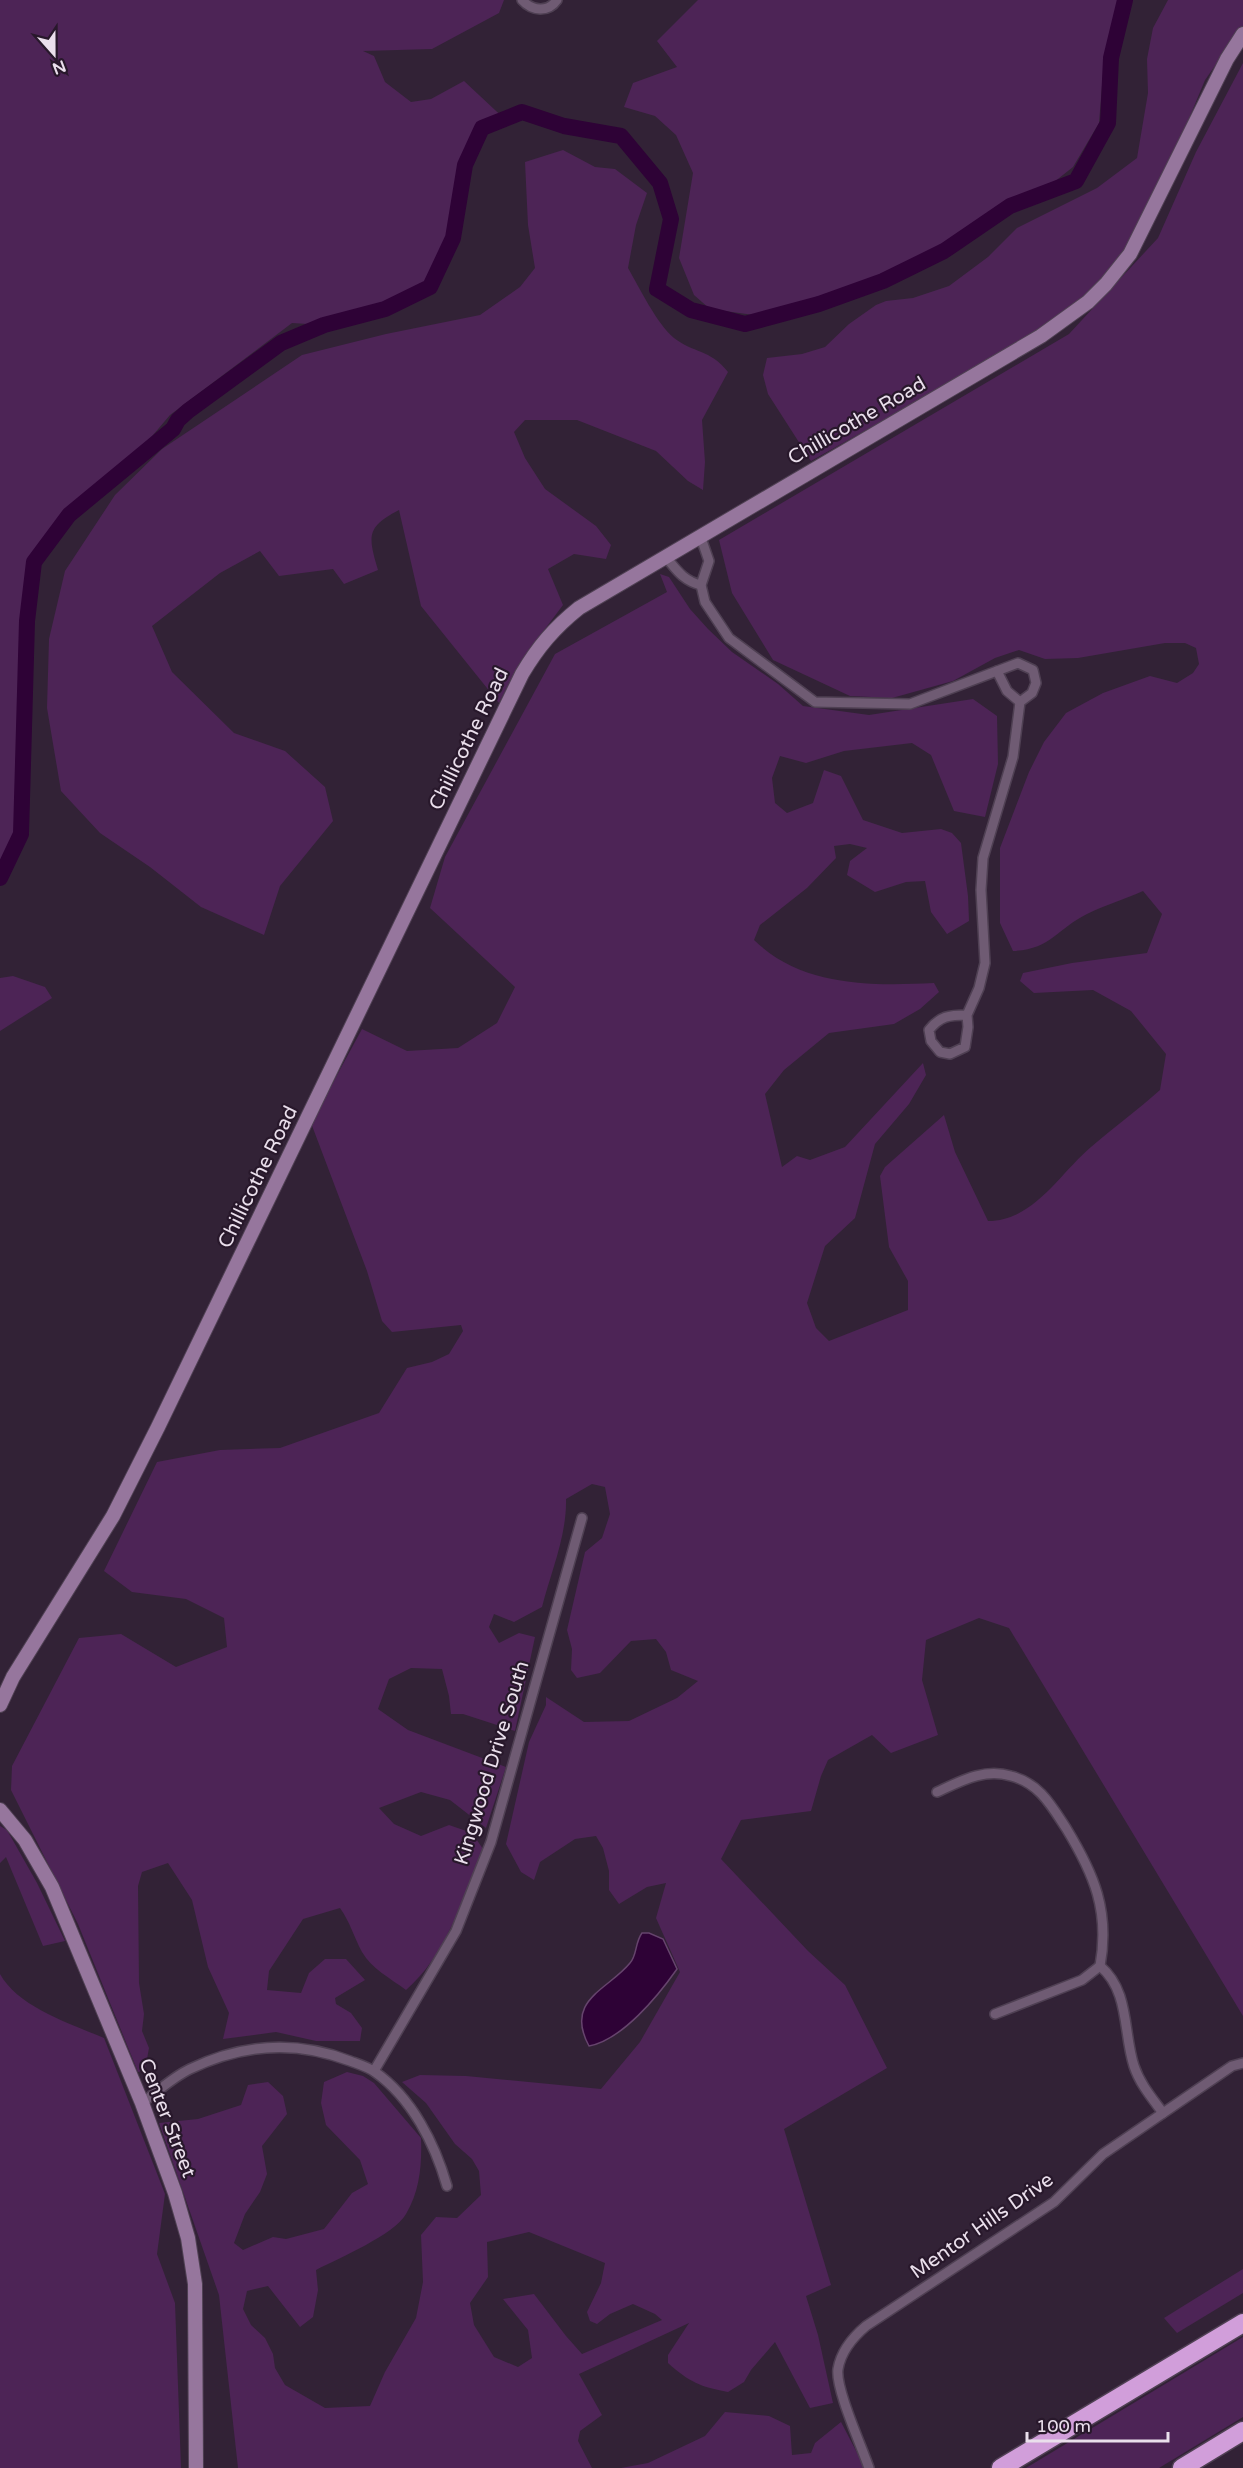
<svg xmlns="http://www.w3.org/2000/svg" width="1243" height="2468" viewBox="0 0 1243 2468" font-family="'Varela Round',sans-serif">
  <style>
    .green { fill: #4d2456; fill-rule: evenodd }
    .water { fill: #2e0236; stroke: #66446d; stroke-width: 1.5 }
    .lines { fill: none; stroke-linecap: round; stroke-linejoin: round }
    .river { stroke: #2e0236; stroke-width: 16 }
    .minor-casing { stroke: #4f4053; stroke-width: 12 }
    .secondary-casing { stroke: #4f4053; stroke-width: 16 }
    .motorway-casing { stroke: #4f4053; stroke-width: 21 }
    .minor { stroke: #6f5b73; stroke-width: 9 }
    .secondary { stroke: #96769d; stroke-width: 14 }
    .motorway { stroke: #d19eda; stroke-width: 18 }
    .labels { text-anchor: middle; dominant-baseline: central; stroke-width: 4.5; stroke-linejoin: round; paint-order: stroke }
    .street-label { font-size: 20px; fill: #eadfec; stroke: #28182b }
  </style>
  <rect width="100%" height="100%" fill="#322236"/>
  <g class="green">
    <polygon points="0,0 504,0 499,13 432,49 363,51 374,56 385,82 411,102 431,99 464,81 510,124 482,128 465,165 453,238 430,287 385,309 324,325 292,323 170,415 125,468 69,515 34,562 27,621 21,834 0,878"/>
    <polygon points="698,0 1119,0 1104,61 1099,123 1073,167 1049,186 968,228 916,262 798,305 754,315 710,309 694,295 679,258 693,173 676,135 655,116 624,107 633,83 677,67 657,41"/>
    <polygon points="1168,0 1243,0 1243,26 1205,80 1176,150 1120,259 1071,309 1026,340 811,461 768,394 763,375 767,358 802,354 825,347 849,324 876,305 886,301 913,298 949,286 988,257 1017,228 1097,188 1137,158 1148,93 1147,59 1153,28"/>
    <path d="M1243,63V2016L1009,1628L979,1618L926,1640L922,1680L938,1735L891,1753L872,1735L828,1760L821,1776L811,1811L741,1820L721,1859L808,1951L845,1985L887,2068L784,2129L831,2285L806,2296L818,2335L833,2403L810,2408L775,2342L751,2370L744,2382L728,2392C701,2387 689,2382 668,2363V2355L689,2323L579,2374L602,2415L580,2431L578,2441L592,2468H238L219,2295L159,2123L198,2119L241,2105L248,2085L268,2082L283,2096L287,2114L262,2146L267,2174L260,2192L245,2214L234,2243L243,2250L273,2237L286,2239L324,2229L352,2193L368,2184L360,2160L326,2125L321,2103L324,2082L347,2072L363,2076L374,2083L421,2138C422,2164 420,2191 406,2214C394,2235 339,2258 316,2270L318,2290L313,2317L300,2327L268,2286L247,2291L243,2309L251,2325L265,2338L273,2354L275,2368L285,2385L325,2408L370,2406L385,2372L416,2318L423,2282L421,2235L436,2217L457,2218L481,2195L479,2171L472,2159L455,2144L426,2103L402,2082L420,2075L466,2076L601,2089L640,2042L680,1972L656,1918L666,1883L647,1887L619,1904L609,1890V1871L603,1848L596,1836L575,1839L540,1862L534,1880L521,1872L506,1844L529,1742L546,1705V1697L584,1722L629,1721L677,1698L698,1681L671,1670L666,1652L656,1639L631,1641L600,1673L577,1678L571,1670L572,1649L567,1630L585,1552L602,1538L610,1514L605,1487L592,1484L566,1499C567,1535 551,1572 542,1607L514,1622L494,1614L489,1627L499,1643L519,1633L535,1637L515,1731L463,1714H451L449,1696L442,1669L411,1668L389,1679L378,1709L408,1730L506,1767L486,1828L450,1800L421,1792L379,1808L394,1824L421,1836L449,1825L472,1833L483,1849C464,1896 446,1956 406,1990C391,1979 371,1968 362,1952C354,1937 350,1922 340,1908L303,1919L269,1971L267,1990L301,1993L309,1973L325,1959H346L365,1980L335,1998L336,2004L351,2013L362,2028L360,2041H316L276,2032L223,2039L229,2013L208,1967L192,1900L168,1863L142,1872L138,1886L139,1983L144,2014L142,2031L149,2048L145,2070L138,2072L78,1924L11,1790L12,1766L79,1638L121,1634L176,1667L227,1647L224,1618L186,1599L132,1592L104,1571L157,1462L220,1450L280,1448L379,1413L407,1368L432,1362L449,1354L463,1331L461,1325L392,1332L382,1321L367,1271L311,1123L362,1029L407,1051L458,1048L497,1023L515,987L430,908L445,857L555,654L667,592L660,574L669,577L690,609L708,629L732,652L778,684L803,706L869,715L973,699L997,716L998,764L985,817L954,811L931,755L912,743L844,751L806,763L780,756L772,778L775,803L787,813L813,803L824,770L841,776L863,820L902,833L941,829L952,833L961,843L968,896L969,921L947,934L931,912L925,881L906,882L875,892L847,875L850,861L867,848L850,844L834,846L836,858L807,888L760,925L754,940C802,987 872,986 934,983L939,992L920,1009L894,1024L829,1033L784,1070L765,1094L782,1167L797,1156L810,1160L845,1147L923,1063L926,1075L909,1104L875,1144L855,1218L825,1246L807,1303L816,1328L829,1341L908,1310V1281L889,1247L880,1176L885,1167L944,1115L955,1152L988,1221C1034,1221 1060,1173 1091,1147C1114,1127 1138,1110 1160,1090L1166,1054L1131,1011L1093,990L1034,993L1020,981L1023,973L1072,963L1147,953L1162,914L1143,891C1125,899 1105,905 1087,914C1058,928 1050,950 1013,951L1000,923V848L1029,772L1044,742L1066,713L1103,693L1150,676L1177,683L1193,673L1199,664L1196,648L1185,643H1165L1078,658L1045,659L1019,650L995,658L953,681L892,698L850,696L773,660L732,593L719,540L1069,334L1158,238L1196,152ZM529,2232L605,2263L601,2283L587,2312L590,2321L597,2324L610,2314L633,2304L655,2314L662,2320L582,2354L566,2336L534,2294L503,2299L528,2330L532,2358L518,2367L494,2357L474,2325L470,2303L488,2277L487,2242Z"/>
    <path d="M563,150L595,167L615,169L647,193L636,225L628,268C639,287 657,324 674,338C693,353 710,349 728,372L702,420L705,462L703,490L688,481L656,451L577,420H525L514,432L525,458L545,489L596,526L611,545L606,559L574,554L548,569L563,605L521,661L499,703L421,606L399,510C366,527 368,536 378,570L344,584L333,569L279,576L260,551L220,573L152,626L172,672L234,733L285,751L325,787L333,821L280,886L264,935L201,907L150,867L100,833L61,791L47,708L49,639L65,571L115,495L162,449L302,355L386,334L480,315L520,287L535,268L528,225L525,162Z"/>
    <polygon points="13,976 45,987 52,998 0,1031 0,978"/>
    <polygon points="0,1826 7,1830 37,1883 65,1941 43,1946 6,1857 0,1863"/>
    <path d="M0,1974C18,2007 71,2024 104,2038L165,2194L157,2254L175,2303L181,2468H0Z"/>
    <polygon points="1243,2269 1243,2293 1177,2333 1164,2318"/>
    <polygon points="1243,2337 1243,2417 1159,2468 1026,2468"/>
    <polygon points="725,2412 769,2416 790,2426 792,2455 811,2453 815,2443 841,2422 865,2468 621,2468 648,2463 705,2436"/>
  </g>
  <path class="water" d="M642,1933H649L663,1939L677,1969C658,1996 622,2040 589,2046C564,2000 608,1990 630,1963C637,1956 635,1942 642,1933Z"/>
  <g class="lines">
    <polyline class="river" points="0,878 21,834 27,621 34,562 69,515 173,429 178,420 188,411 281,343 324,325 385,309 430,287 453,238 465,165 482,128 522,112 564,126 621,136 660,183 671,219 657,289 691,310 745,324 819,304 883,281 944,251 1010,206 1076,181 1108,123 1111,58 1125,0"/>
    <g class="minor-casing">
      <g id="minor">
        <path d="M522,0C532,11 548,13 557,0"/>
        <path d="M700,535L709,561L701,585L705,602L729,638L815,702L910,704L1018,663L1033,670L1036,683L1032,693L1020,702L1013,757L983,858L981,890L985,963L979,988L967,1015L968,1027L965,1047L950,1054L940,1052L931,1041L929,1030C940,1016 949,1015 967,1015"/>
        <path d="M665,556C676,569 683,581 701,585"/>
        <polyline points="997,671 1007,691 1020,702"/>
        <path d="M937,1792C961,1781 984,1768 1011,1776C1039,1783 1051,1805 1066,1828C1094,1874 1110,1911 1100,1966"/>
        <path d="M1100,1966C1130,1991 1123,2033 1134,2066C1140,2084 1152,2098 1163,2113"/>
        <polyline points="995,2014 1082,1980 1100,1966"/>
        <polyline points="374,2071 456,1931 491,1842 582,1518"/>
        <path d="M142,2103C157,2092 173,2077 190,2069C242,2044 296,2040 350,2061C358,2064 368,2067 375,2072C412,2098 435,2144 447,2186"/>
        <path d="M869,2468C862,2447 835,2388 838,2369C841,2351 853,2337 866,2326L1054,2202L1103,2154L1232,2066L1243,2063"/>
      </g>
    </g>
    <g class="secondary-casing">
      <g id="secondary">
        <path d="M0,1705L13,1677L113,1516L158,1427L522,674C538,647 554,628 579,608L1041,336L1088,302L1106,284L1130,254L1227,59L1243,34"/>
        <polyline points="0,1810 25,1840 52,1887 142,2103 175,2193 188,2238 195,2284 196,2468"/>
      </g>
    </g>
    <g class="motorway-casing">
      <g id="motorway">
        <polyline points="1001,2468 1243,2323"/>
        <polyline points="1182,2468 1243,2431"/>
      </g>
    </g>
    <use href="#minor" class="minor"/>
    <use href="#secondary" class="secondary"/>
    <use href="#motorway" class="motorway"/>
  </g>
  <g class="labels">
    <g class="street-label">
      <text transform="translate(857 421) rotate(-30)">Chillicothe Road</text>
      <text transform="translate(469 739) rotate(-64)">Chillicothe Road</text>
      <text transform="translate(258 1177) rotate(-64)">Chillicothe Road</text>
      <text transform="translate(492 1763) rotate(-73)">Kingwood Drive South</text>
      <text transform="translate(167 2118) rotate(69)">Center Street</text>
      <text transform="translate(982 2226) rotate(-35)">Mentor Hills Drive</text>
    </g>
  </g>
  <g transform="translate(54 54) rotate(159)" stroke="#28182b" stroke-width="4.5" paint-order="stroke">
  <path d="M0-4.5L10 22L0 15L-10 22Z" fill="#eadfec"/>
  <text y="-9" font-size="16" font-weight="bold" text-anchor="middle" fill="#eadfec">N</text>
  </g>
  <path d="M1027 2432v9h141v-9" fill="none" stroke="#eadfec" stroke-width="3"/>
  <text x="1036" y="2432" font-size="18" fill="#eadfec" stroke="#28182b" stroke-width="4.5" paint-order="stroke">100 m</text>
</svg>
